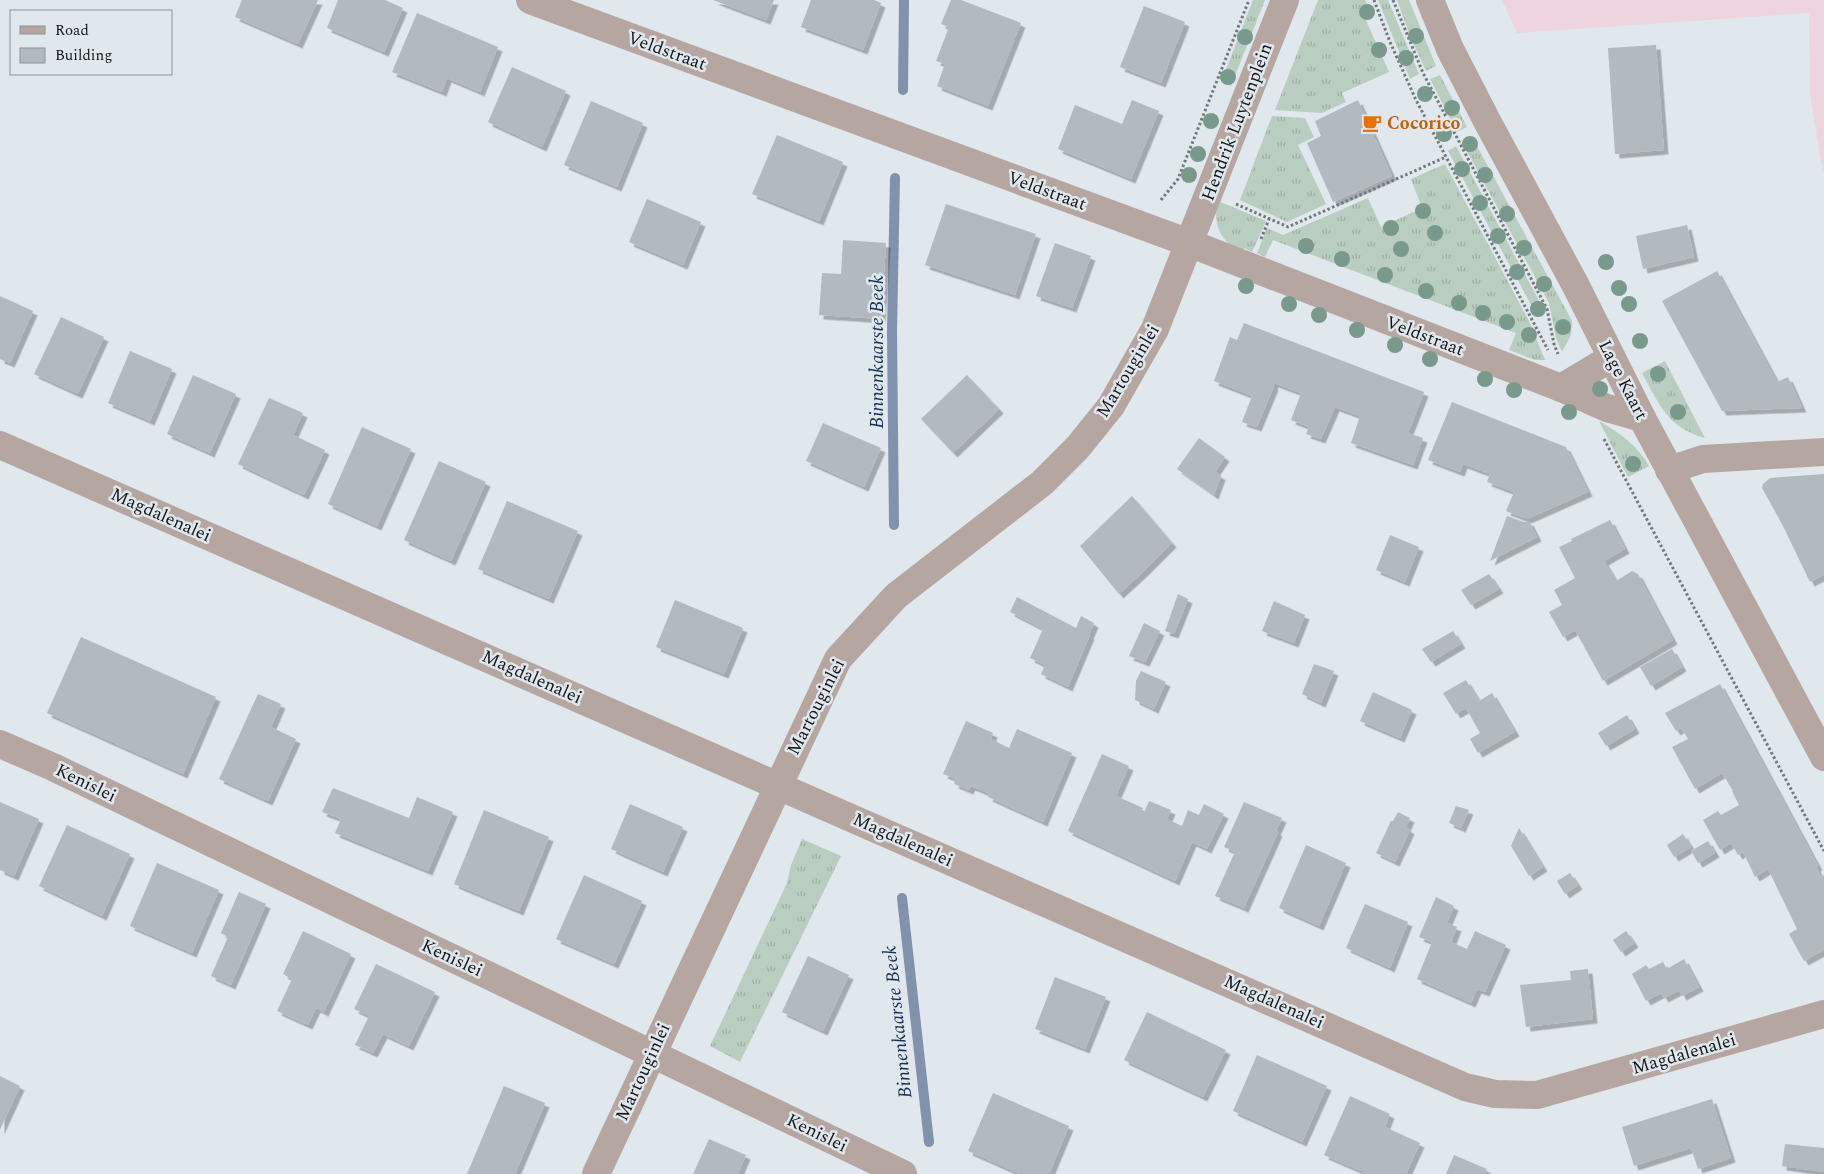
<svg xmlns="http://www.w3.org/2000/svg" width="1824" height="1174" viewBox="0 0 1824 1174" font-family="Spectral,serif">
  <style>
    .education { fill: #edd4de }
    .grass { fill: url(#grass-tufts) }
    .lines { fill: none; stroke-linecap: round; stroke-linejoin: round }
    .stream { stroke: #8092ac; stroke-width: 10 }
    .building { fill: #b3babf; filter: url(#shadow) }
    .path { stroke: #73787b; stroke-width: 3; stroke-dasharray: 2.5 2.5; stroke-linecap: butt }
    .minor { stroke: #b6a6a1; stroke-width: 28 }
    .tree { fill: #79998c }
    .labels { text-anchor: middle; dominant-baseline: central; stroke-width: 5; stroke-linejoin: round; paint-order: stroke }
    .street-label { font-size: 18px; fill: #141618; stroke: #e0e7ed }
    .food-label { font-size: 18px; font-weight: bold; fill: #c56008; stroke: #e0e7ed; text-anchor: start }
    .water-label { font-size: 19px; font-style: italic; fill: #152f55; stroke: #e0e7ed }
  </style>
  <defs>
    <pattern id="grass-tufts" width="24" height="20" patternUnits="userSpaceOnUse" patternTransform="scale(1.25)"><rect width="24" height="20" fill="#b9cdc0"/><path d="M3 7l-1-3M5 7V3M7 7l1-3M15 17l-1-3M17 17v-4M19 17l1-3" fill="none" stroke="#9eafa4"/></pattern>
    <filter id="shadow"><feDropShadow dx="4.5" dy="4.5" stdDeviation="0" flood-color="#0004"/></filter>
  </defs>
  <rect width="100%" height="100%" fill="#e0e7ed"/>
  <polygon class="education" points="1502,0 1824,0 1824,172 1821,162 1810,94 1809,13 1517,33"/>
  <g class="grass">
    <polygon points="1253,0 1265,0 1231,86 1221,82"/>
    <polygon points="1318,0 1365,0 1367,4 1360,7 1389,72 1342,93 1346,102 1322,113 1275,110"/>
    <polygon points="1378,0 1388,0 1419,74 1410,79"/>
    <polygon points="1397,0 1409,0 1436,66 1426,71 1410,36"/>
    <polygon points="1440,75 1467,127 1457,132 1430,79"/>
    <polygon points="1272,116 1305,118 1314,137 1298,145 1326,204 1287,222 1240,200"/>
    <polygon points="1472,137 1572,321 1571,335 1562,352 1556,338 1549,303 1462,142"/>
    <polygon points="1456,146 1545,312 1537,316 1448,151"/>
    <polygon points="1445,164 1529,321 1545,360 1535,360 1509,350 1516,333 1273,240 1265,257 1257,253 1267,228 1283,235 1368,198 1381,227 1422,208 1411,179"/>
    <path d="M1218,201L1266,221L1252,252L1244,248L1242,253C1221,242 1212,224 1218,201Z"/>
    <path d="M1665,361L1705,438C1668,428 1659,404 1642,373Z"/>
    <path d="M1599,421C1620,433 1637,445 1649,466L1628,477Z"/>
    <polygon points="802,839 841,856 740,1062 710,1046 787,883 791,865"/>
  </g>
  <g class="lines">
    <g class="stream">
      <polyline points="903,90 904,0"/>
      <polyline points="894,525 892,332 895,178"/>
      <polyline points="902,898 929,1142"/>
    </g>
  </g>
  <g class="building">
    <polygon points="242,0 318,0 298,44 235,17"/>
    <polygon points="338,0 385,0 403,8 384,52 327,28"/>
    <polygon points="713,0 774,0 766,20"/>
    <polygon points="811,0 874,0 881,3 863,50 801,27"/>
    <polygon points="951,0 961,0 1021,23 988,106 937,86 945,64 936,61 949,27 941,24"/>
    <polygon points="1144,6 1185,22 1161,83 1120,67"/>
    <polygon points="417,13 498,47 480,92 447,78 442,92 392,72"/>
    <polygon points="1656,45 1664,150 1615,154 1608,48"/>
    <polygon points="512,67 566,91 542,147 488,122"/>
    <polygon points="1132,100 1159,111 1131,179 1058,149 1075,105 1122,124"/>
    <polygon points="1358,100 1392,176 1333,202 1307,143 1321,136 1315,121"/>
    <polygon points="591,101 643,123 617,187 564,165"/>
    <polygon points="777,135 843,162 819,221 752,194"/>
    <polygon points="647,199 701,222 683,265 629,242"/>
    <polygon points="946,204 1036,234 1015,295 925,265"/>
    <polygon points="1687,225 1694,257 1643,269 1636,236"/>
    <polygon points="843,240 886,243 881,319 819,315 822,273 841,274"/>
    <polygon points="1055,243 1091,256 1072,308 1036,296"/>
    <polygon points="1717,271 1777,382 1788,377 1802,408 1722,411 1662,301"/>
    <polygon points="0,296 33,311 10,363 0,359"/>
    <polygon points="61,317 104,337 78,394 34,374"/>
    <polygon points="1244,323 1424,392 1408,433 1423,438 1413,465 1351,443 1360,416 1335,407 1321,439 1306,434 1309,427 1291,420 1301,393 1274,383 1273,385 1274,386 1257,427 1242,422 1252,396 1214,381 1230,337 1237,340"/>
    <polygon points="130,351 172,369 150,421 108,403"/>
    <polygon points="193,375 236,394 210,453 167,434"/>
    <polygon points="967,375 999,409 953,453 921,419"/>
    <polygon points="269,398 303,413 293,435 325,450 304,495 238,464"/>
    <polygon points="1452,402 1566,447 1588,492 1527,519 1506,511 1514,492 1487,482 1490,474 1463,464 1460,472 1428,460"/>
    <polygon points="823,423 881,448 864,487 806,461"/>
    <polygon points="362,427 411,449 377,526 328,504"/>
    <polygon points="1199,438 1225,457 1215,472 1221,476 1214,495 1177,469"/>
    <polygon points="439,461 486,482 451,561 404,540"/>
    <polygon points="1824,474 1824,575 1810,582 1783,526 1762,488 1763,484 1770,478"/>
    <polygon points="1132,496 1172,543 1143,572 1119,594 1080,546"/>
    <polygon points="507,501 578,531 549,599 478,569"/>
    <polygon points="1507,516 1524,522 1529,521 1537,537 1490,561"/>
    <polygon points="1610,520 1625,549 1604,561 1616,581 1632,571 1638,574 1673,640 1603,681 1575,630 1563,637 1549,612 1562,605 1554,590 1575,578 1559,547 1572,541 1571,539"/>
    <polygon points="1390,535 1419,547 1405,582 1376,570"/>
    <polygon points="1489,574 1499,589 1471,605 1461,590"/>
    <polygon points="1178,594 1188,599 1174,634 1165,631"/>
    <polygon points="1017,597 1076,628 1081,616 1094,623 1089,635 1090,635 1068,687 1041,674 1045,665 1030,658 1043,629 1010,612"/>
    <polygon points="675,600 743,628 724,674 656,647"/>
    <polygon points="1274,601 1305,615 1294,643 1262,631"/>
    <polygon points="1144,623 1160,631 1145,662 1129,656"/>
    <polygon points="1453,631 1461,644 1431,662 1422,649"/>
    <polygon points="81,637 216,697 183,774 47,713"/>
    <polygon points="1672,649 1682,667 1651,686 1640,667"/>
    <polygon points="1314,664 1334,671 1321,703 1302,694"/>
    <polygon points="1141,671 1166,682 1154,709 1135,700 1136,681"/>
    <polygon points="1466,680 1479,701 1492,693 1515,732 1478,753 1470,739 1480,733 1466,708 1456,714 1443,693"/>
    <polygon points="1720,684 1818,866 1816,867 1821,877 1824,875 1824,950 1804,961 1789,934 1797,929 1768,869 1755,877 1743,852 1738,855 1731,843 1720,850 1703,820 1718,811 1721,815 1739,805 1732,791 1733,791 1722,773 1695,789 1672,747 1688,739 1681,728 1676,731 1665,713"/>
    <polygon points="1373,692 1412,710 1400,738 1360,721"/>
    <polygon points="258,694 281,704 271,727 296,739 268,801 219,779"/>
    <polygon points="1627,715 1635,729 1606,746 1598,733"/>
    <polygon points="966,721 993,733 991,739 1009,748 1017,729 1072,753 1043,822 988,797 990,794 971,786 969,790 954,784 956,779 943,774"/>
    <polygon points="1102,754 1129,766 1116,796 1143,808 1141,812 1144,813 1149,801 1171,810 1167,819 1182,826 1188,810 1199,815 1204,804 1224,814 1207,849 1192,842 1175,881 1068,831"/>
    <polygon points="333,788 409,818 417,797 453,812 428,871 335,833 341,819 322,812"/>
    <polygon points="0,802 39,819 14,876 0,870"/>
    <polygon points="1244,802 1282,818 1276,831 1278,832 1244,908 1215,896 1235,852 1224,847"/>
    <polygon points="630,804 683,827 663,872 611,849"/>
    <polygon points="1456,806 1469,810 1461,828 1449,823"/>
    <polygon points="484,810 549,837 519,911 454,884"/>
    <polygon points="1398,812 1410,818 1406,827 1410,830 1395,862 1376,853 1391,821 1393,821"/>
    <polygon points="67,825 130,854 102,916 39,886"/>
    <polygon points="1519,828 1543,867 1529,876 1511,846"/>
    <polygon points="1683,834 1691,847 1674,857 1667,845"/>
    <polygon points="1708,841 1715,853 1698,863 1691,851"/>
    <polygon points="1306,845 1346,863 1319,926 1279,908"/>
    <polygon points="157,863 219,890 192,953 130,926"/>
    <polygon points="1570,873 1578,885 1565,894 1557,881"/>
    <polygon points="584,875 642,901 614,964 556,939"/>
    <polygon points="239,892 266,904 231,985 211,976 228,937 221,933"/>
    <polygon points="1436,897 1454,906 1447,923 1457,927 1451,942 1467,949 1475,931 1506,945 1485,992 1477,989 1471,1003 1417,979 1432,942 1419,937"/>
    <polygon points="1365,904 1408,922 1390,968 1346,948"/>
    <polygon points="303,931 351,954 324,1012 316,1008 308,1025 277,1011 292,979 283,974"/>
    <polygon points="1626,931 1634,943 1621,952 1613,940"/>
    <polygon points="808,956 849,975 823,1031 782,1012"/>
    <polygon points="1684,959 1699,987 1682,996 1679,990 1664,998 1661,993 1646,1001 1632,974 1646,965 1649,969 1663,962 1667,969"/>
    <polygon points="376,964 435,992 409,1046 383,1034 373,1053 355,1045 369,1016 354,1009"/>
    <polygon points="1588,969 1593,1019 1526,1027 1520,985 1571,980 1570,971"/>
    <polygon points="1055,977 1106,997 1085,1049 1035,1029"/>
    <polygon points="1147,1012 1226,1050 1203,1097 1124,1060"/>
    <polygon points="1257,1055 1327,1086 1302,1142 1233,1111"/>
    <polygon points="0,1076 20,1086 0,1130"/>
    <polygon points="504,1086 545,1103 515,1174 467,1174"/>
    <polygon points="993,1093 1069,1126 1049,1174 1020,1174 968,1151"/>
    <polygon points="1350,1096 1390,1114 1385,1127 1420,1143 1406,1174 1368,1174 1324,1155"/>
    <polygon points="1712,1099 1731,1158 1698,1169 1691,1148 1634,1166 1622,1127"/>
    <polygon points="709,1139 746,1155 738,1174 693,1174"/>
    <polygon points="1785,1144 1824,1148 1824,1172 1782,1166"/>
    <polygon points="1454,1155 1487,1169 1485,1174 1446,1174"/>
  </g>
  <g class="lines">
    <g class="path">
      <polyline points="1374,0 1390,42 1416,100 1548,350"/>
      <polyline points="1393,0 1423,73 1547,309 1554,344 1558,354"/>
      <polyline points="1161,200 1178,179 1249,0"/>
      <polyline points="1236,204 1288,227 1446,157"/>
      <polyline points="1261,239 1269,219"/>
      <polyline points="1604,439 1824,851"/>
    </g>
    <g class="minor">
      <polyline points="530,0 1189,243 1561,388 1607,408 1642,418"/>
      <polyline points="1430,0 1450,49 1487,121 1576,286 1642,418 1824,757"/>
      <polyline points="1561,388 1611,358"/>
      <polyline points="0,445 1465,1087 1495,1094 1537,1095 1824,1014"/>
      <polyline points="1669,470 1703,459 1824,452"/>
      <polyline points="0,744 53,767 903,1174"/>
      <polyline points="596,1174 838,659 896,596 1042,483 1078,447 1111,406 1155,329 1285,0"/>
    </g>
  </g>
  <g class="tree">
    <circle cx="1367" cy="12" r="8"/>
    <circle cx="1416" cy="36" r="8"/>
    <circle cx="1245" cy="37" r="8"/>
    <circle cx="1379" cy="50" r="8"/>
    <circle cx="1406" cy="58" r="8"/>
    <circle cx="1228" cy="77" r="8"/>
    <circle cx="1425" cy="94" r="8"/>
    <circle cx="1452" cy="108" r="8"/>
    <circle cx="1211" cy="121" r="8"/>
    <circle cx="1444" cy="134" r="8"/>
    <circle cx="1470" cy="144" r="8"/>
    <circle cx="1198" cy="154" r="8"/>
    <circle cx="1462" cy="169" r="8"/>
    <circle cx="1189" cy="175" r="8"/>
    <circle cx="1485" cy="175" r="8"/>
    <circle cx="1480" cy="203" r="8"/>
    <circle cx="1423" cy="211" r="8"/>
    <circle cx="1507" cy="214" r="8"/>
    <circle cx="1391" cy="228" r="8"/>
    <circle cx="1435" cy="233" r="8"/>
    <circle cx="1498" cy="236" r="8"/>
    <circle cx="1306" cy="246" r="8"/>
    <circle cx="1524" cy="248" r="8"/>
    <circle cx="1401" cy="249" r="8"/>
    <circle cx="1342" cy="259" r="8"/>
    <circle cx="1606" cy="262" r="8"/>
    <circle cx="1517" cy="272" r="8"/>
    <circle cx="1385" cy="275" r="8"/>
    <circle cx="1544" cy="284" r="8"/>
    <circle cx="1246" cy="286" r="8"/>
    <circle cx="1619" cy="288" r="8"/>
    <circle cx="1426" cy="291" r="8"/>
    <circle cx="1459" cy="303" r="8"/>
    <circle cx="1289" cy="304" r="8"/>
    <circle cx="1629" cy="304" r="8"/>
    <circle cx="1538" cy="309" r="8"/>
    <circle cx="1483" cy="313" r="8"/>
    <circle cx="1319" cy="315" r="8"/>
    <circle cx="1507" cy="322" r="8"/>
    <circle cx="1563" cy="327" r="8"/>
    <circle cx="1357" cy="330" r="8"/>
    <circle cx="1529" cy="335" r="8"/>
    <circle cx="1640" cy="341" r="8"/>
    <circle cx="1395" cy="345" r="8"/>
    <circle cx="1430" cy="359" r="8"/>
    <circle cx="1658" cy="374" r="8"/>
    <circle cx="1485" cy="379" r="8"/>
    <circle cx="1600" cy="389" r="8"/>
    <circle cx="1514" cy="390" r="8"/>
    <circle cx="1569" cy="412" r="8"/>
    <circle cx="1678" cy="412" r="8"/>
    <circle cx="1633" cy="464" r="8"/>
  </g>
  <defs>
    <g id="cafe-bare" transform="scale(1.5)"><path d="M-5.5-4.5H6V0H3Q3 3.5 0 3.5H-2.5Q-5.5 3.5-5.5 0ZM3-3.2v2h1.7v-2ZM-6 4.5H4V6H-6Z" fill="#e8710a" stroke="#e0e7ed" stroke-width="2.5" paint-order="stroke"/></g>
  </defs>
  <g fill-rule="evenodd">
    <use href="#cafe-bare" x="1372" y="123"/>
  </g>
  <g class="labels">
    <g class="street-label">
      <text transform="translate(667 51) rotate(20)">Veldstraat</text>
      <text transform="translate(1237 122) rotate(-69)">Hendrik Luytenplein</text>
      <text transform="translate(1047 191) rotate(20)">Veldstraat</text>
      <text transform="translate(1425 336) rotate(21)">Veldstraat</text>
      <text transform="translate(1128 371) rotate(-59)">Martouginlei</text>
      <text transform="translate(1623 380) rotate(63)">Lage Kaart</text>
      <text transform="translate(161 515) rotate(24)">Magdalenalei</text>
      <text transform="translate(532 677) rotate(24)">Magdalenalei</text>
      <text transform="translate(816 707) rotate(-63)">Martouginlei</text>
      <text transform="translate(86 783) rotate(26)">Kenislei</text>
      <text transform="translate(903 840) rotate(24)">Magdalenalei</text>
      <text transform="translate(452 958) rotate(25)">Kenislei</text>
      <text transform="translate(1274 1002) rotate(24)">Magdalenalei</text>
      <text transform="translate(1684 1054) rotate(-16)">Magdalenalei</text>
      <text transform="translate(643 1072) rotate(-65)">Martouginlei</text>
      <text transform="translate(817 1133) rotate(26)">Kenislei</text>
    </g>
    <g class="food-label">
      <text x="1387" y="123">Cocorico</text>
    </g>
    <g class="water-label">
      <text transform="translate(877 352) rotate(-90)">Binnenkaarste Beek</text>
      <text transform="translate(898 1022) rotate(-96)">Binnenkaarste Beek</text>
    </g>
  </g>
  <rect x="10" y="10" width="162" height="65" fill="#e0e7ed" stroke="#8e9398"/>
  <rect x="20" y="26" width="25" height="8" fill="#b6a6a1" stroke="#8e9398"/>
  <text x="55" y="35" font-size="15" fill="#141618">Road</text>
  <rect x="20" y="48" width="25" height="15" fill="#b3babf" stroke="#8e9398"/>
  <text x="55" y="60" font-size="15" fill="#141618">Building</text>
</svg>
